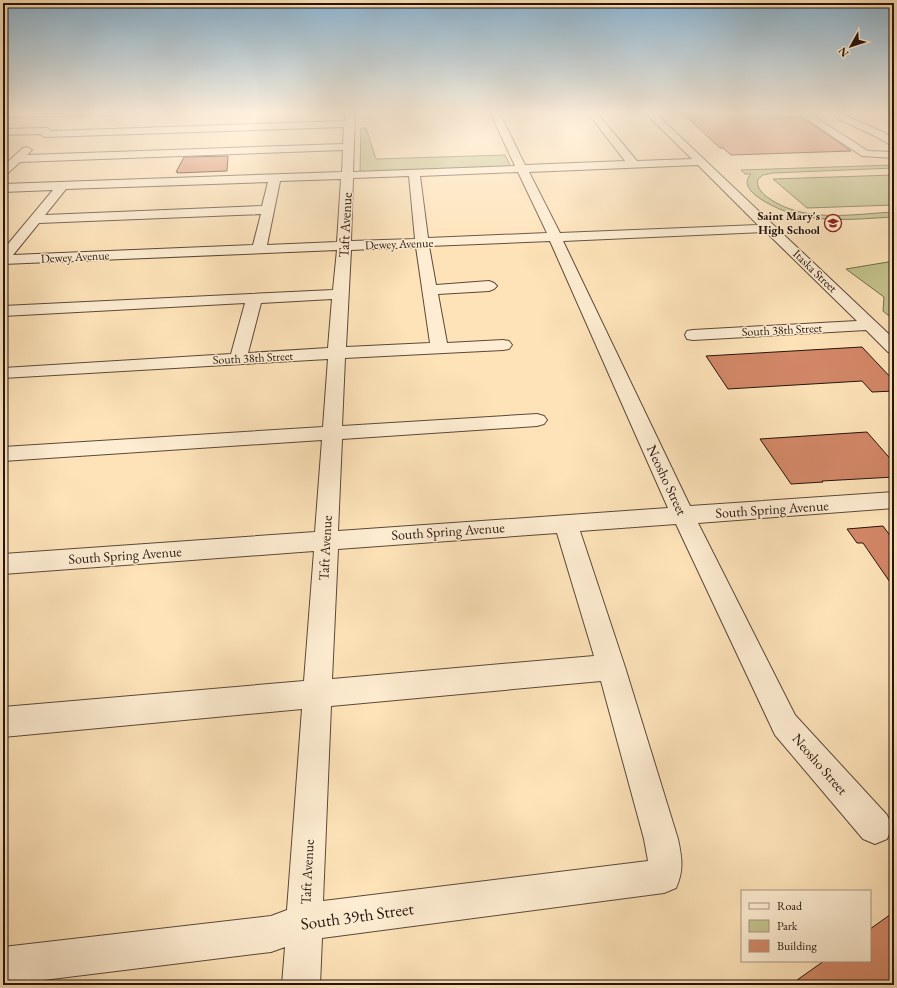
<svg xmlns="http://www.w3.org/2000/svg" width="897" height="988" viewBox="0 0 897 988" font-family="'EB Garamond',serif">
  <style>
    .green { fill: #c3c38d; stroke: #746c4e }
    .building { fill: #d38868; stroke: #25140e }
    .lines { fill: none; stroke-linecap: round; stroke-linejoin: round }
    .minor-casing { stroke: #5b4839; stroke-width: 2 }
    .minor { fill: #feedd2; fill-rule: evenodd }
    .labels { text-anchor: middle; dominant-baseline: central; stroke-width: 3; stroke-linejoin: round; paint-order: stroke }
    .far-poi-label { font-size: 12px; font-weight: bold; fill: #25140e; stroke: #feedd2; text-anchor: end }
    .far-street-label { font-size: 12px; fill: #25140e; stroke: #feedd2 }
    .street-label { font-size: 14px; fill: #25140e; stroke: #feedd2 }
    .near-street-label { font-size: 17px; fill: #25140e; stroke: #feedd2 }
  </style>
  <rect width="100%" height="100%" fill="#fee3b9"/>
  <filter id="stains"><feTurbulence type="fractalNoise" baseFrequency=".005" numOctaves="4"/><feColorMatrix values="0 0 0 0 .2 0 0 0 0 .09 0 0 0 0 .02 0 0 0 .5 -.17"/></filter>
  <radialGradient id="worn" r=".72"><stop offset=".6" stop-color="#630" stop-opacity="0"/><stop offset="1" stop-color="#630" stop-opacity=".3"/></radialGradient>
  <g class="green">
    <polygon points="361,128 366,128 376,159 505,155 511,167 360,172"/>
    <path d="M894,165V168L773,173L763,175L758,179C756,187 761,192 767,197C804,224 852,214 894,212V217C853,219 811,225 773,206C765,202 756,197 750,190C746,184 746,179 751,174H745L741,170Z"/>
    <polygon points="894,175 894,205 807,208 773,179"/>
    <polygon points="894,261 894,320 883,311 884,297 846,269"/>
  </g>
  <g class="building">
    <polygon points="681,112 767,112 777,118 802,117 851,151 731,155 723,148 720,148"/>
    <polygon points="228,156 227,171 177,173 178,172 176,172 184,157"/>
    <polygon points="862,347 894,381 894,391 872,392 862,381 728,389 706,356"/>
    <polygon points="867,432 894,463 894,477 822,481 823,482 791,484 760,439"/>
    <polygon points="883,526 894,541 894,588 863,543 857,543 847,529"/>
    <polygon points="894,912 894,985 790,985 824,961 870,961 870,929"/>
  </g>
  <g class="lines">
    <g class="minor-casing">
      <g id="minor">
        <polygon points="3,112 116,112 111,115 3,117"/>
        <path d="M346,112H355L353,172L515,166L490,112H499L525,165L625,161L587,112H596L637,161L692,159L644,112H654L894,339V353L888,352L866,330L693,340L687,339L685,335L687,331L693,330L857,321L766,232L563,241L690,506L894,492V508L698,523L795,715L887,815L892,827L887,839L875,844L863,839L775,735L676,524L580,531L625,667L678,839C682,858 684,870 676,888L664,893L322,938L320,985H282L285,947L271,952L3,985V947L271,916L287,910L302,709L3,737V707L304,681L314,551L3,574V554L315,532L322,440L3,461V447L323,427L328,359L3,378V368L231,354L245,303L3,316V306L333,290L337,250L3,264V250L53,190L3,192V184L342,172L343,150L20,162L7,174L3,175V166L23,148L27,147L32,150L27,155L343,144L344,127L45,137L40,134L3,135V129L47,128L52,131L345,121ZM698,165L758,225L560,233L529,172ZM518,172L547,233L428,238L420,176ZM409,176L415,239L351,241L353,178ZM341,179L337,242L267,245L280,181ZM268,182L262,206L45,215L66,189ZM261,214L253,245L13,255L39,223ZM550,241L668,508L338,531L342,439L537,426L544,424L547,420L544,416L537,414L342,426L345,358L503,350L509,349L512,345L509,341L503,340L447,343L438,294L489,291L494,289L497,286L494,283L489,281L436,285L429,246ZM416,247L430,343L346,347L351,250ZM332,299L328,348L248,353L261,303ZM557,533L594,656L332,679L338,549ZM601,681L644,839L648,861L323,901L331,706Z"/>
        <polygon points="796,112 807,112 868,151 894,152 894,158 862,156"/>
        <polygon points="834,112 844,112 844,115 883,132 894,139 894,147 875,136 838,119 833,113"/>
      </g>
    </g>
    <use href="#minor" class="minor"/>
  </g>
  <linearGradient id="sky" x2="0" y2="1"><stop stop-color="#8cb7d5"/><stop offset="0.45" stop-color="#fff2e0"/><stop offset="1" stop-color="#fff2e0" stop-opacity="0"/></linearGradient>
  <rect width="897" height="250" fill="url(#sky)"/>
  <defs>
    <g id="school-ring" transform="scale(0.9)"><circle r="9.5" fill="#feedd2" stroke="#8f2418" stroke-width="1.5"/><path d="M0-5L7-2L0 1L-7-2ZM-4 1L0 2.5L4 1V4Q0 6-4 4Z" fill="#8f2418"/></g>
  </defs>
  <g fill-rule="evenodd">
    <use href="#school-ring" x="833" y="223"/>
  </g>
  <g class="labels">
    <g class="far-poi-label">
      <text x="820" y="216">Saint Mary's<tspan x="820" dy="14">High School</tspan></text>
    </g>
    <g class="far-street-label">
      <text transform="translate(399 244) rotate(-2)">Dewey Avenue</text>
      <text transform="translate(75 257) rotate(-3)">Dewey Avenue</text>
      <text transform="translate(815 271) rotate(44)">Itaska Street</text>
      <text transform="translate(782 330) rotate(-3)">South 38th Street</text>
      <text transform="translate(253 358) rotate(-3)">South 38th Street</text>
    </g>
    <g class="street-label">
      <text transform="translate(345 225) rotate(-87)">Taft Avenue</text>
      <text transform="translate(667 480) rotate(65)">Neosho Street</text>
      <text transform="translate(772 509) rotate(-4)">South Spring Avenue</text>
      <text transform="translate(448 531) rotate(-4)">South Spring Avenue</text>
      <text transform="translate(325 548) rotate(-87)">Taft Avenue</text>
      <text transform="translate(125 555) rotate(-4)">South Spring Avenue</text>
      <text transform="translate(820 764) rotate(49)">Neosho Street</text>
      <text transform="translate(307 872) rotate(-87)">Taft Avenue</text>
    </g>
    <g class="near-street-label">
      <text transform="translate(357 916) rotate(-8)">South 39th Street</text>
    </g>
  </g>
  <rect width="897" height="988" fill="none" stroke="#fee3b9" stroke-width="16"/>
  <rect x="4" y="4" width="889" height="980" fill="none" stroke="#25140e" stroke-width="2"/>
  <rect x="8" y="8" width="881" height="972" fill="none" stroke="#25140e"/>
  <rect x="741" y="890" width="130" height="72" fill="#feedd2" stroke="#a79684"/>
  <rect x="749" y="903" width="20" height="6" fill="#feedd2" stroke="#a79684"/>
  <text x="777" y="910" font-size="12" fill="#25140e">Road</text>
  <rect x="749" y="920" width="20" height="12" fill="#c3c38d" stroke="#a79684"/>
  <text x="777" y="930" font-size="12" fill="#25140e">Park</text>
  <rect x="749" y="940" width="20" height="12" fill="#d38868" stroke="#a79684"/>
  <text x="777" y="950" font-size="12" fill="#25140e">Building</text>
  <g transform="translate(851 46) rotate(231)" stroke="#feedd2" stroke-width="3" paint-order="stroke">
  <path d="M0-3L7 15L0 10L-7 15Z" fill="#25140e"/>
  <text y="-6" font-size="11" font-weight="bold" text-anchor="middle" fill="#25140e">N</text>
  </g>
  <rect width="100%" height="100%" filter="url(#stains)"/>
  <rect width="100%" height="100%" fill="url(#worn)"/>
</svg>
